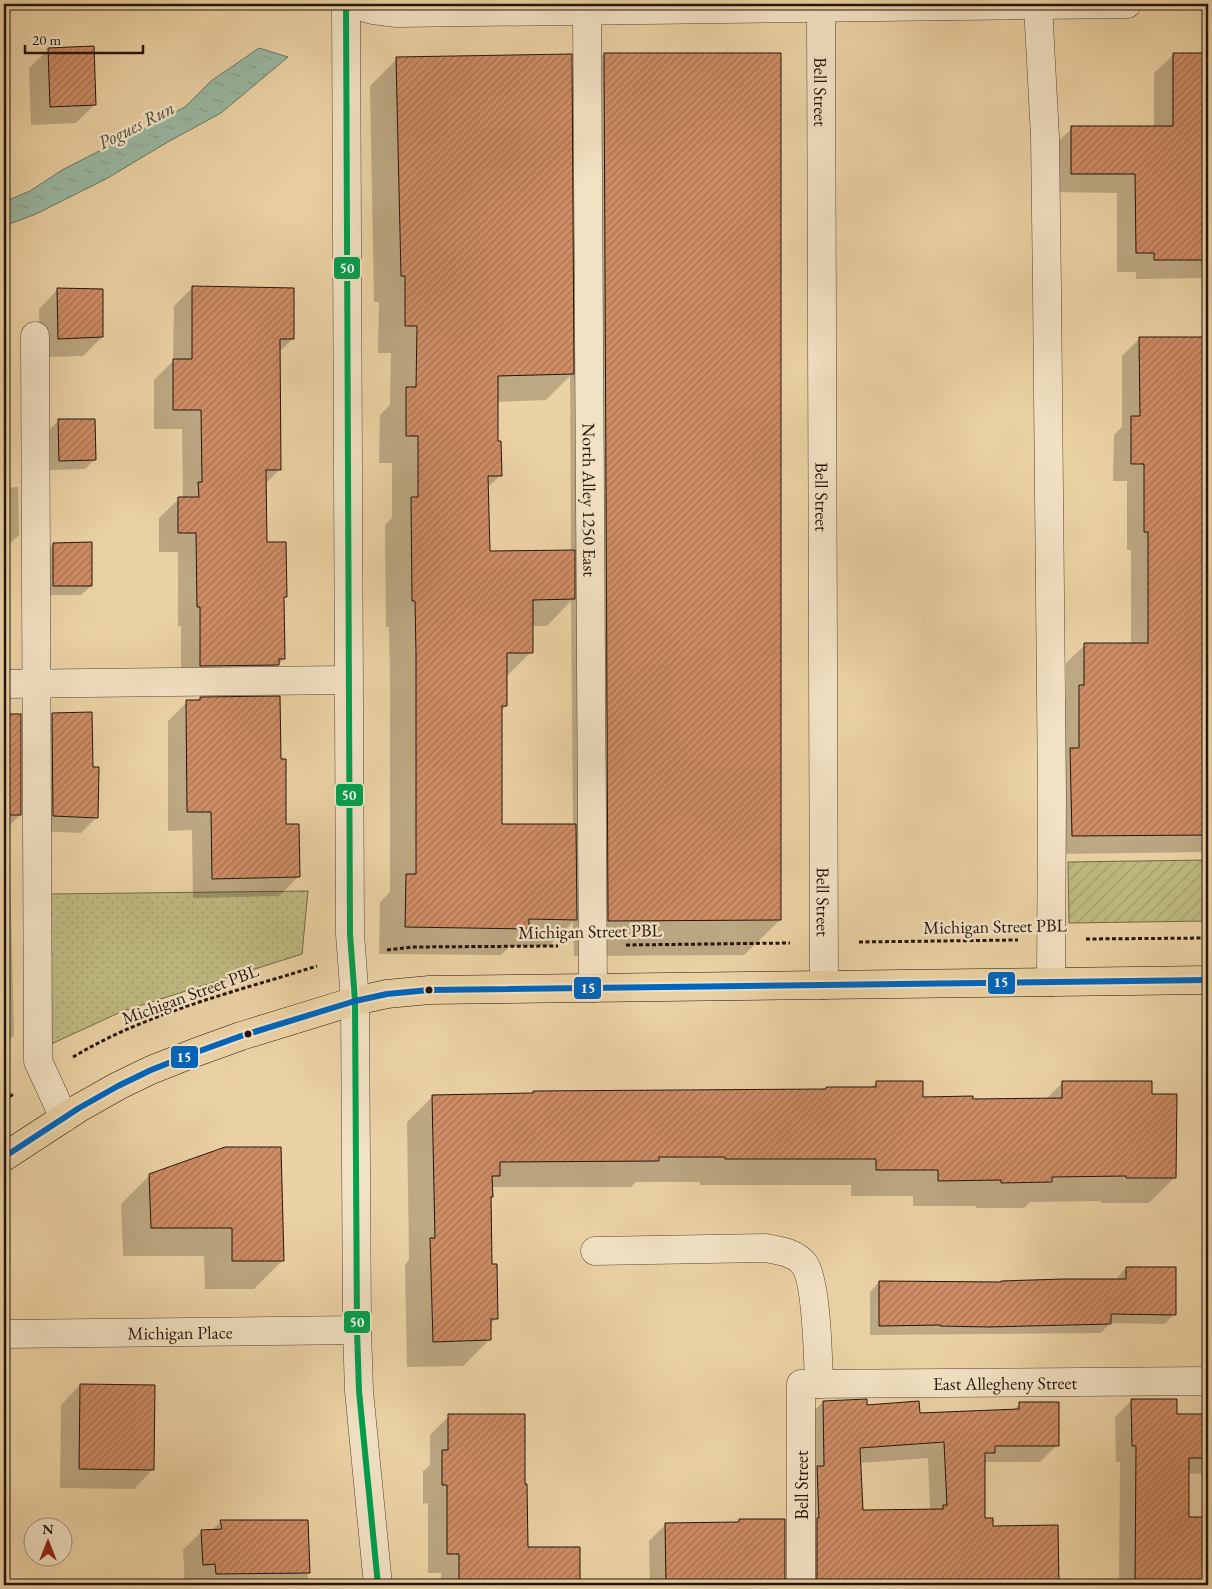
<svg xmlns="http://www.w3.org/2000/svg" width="1212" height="1589" viewBox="0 0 1212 1589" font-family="'EB Garamond',serif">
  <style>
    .grass { fill: url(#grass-dots); stroke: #726848 }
    .garden { fill: url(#garden-furrows); stroke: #726848 }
    .water { fill: url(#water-ripples); stroke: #6b7767 }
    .shadow { fill: #0003; fill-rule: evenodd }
    .building { fill: url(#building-hatch); stroke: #25150e; fill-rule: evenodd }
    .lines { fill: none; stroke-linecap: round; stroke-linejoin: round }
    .minor-casing { stroke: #564434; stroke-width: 29 }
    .major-casing { stroke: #25150e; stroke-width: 29 }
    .path { stroke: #25150e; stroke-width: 3; stroke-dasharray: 4 2.5; stroke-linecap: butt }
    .minor { stroke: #f2e2c4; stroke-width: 28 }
    .major { stroke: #ebd2a4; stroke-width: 28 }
    .bus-1-casing { stroke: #f2e2c4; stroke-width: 10 }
    .bus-2-casing { stroke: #f2e2c4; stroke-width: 10 }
    .bus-1 { stroke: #029f4e; stroke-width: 6 }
    .bus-2 { stroke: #0065bd; stroke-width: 6 }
    .bus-dot { fill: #25150e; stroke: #f2e2c4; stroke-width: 2 }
    .labels { text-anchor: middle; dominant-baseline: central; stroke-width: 5; stroke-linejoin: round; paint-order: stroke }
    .street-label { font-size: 18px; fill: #25150e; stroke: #f2e2c4 }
    .water-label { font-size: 19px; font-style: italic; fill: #4e4e42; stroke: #f2e2c4 }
    .line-badge { stroke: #f2e2c4; stroke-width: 2 }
    .badge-label { font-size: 14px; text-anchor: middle; font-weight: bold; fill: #fff }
  </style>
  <defs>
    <pattern id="grass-dots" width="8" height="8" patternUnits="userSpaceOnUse" patternTransform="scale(1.25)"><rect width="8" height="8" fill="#beba81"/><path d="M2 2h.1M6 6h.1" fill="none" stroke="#a39f6e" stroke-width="1.8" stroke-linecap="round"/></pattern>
    <pattern id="garden-furrows" width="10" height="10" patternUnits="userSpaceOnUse" patternTransform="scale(1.25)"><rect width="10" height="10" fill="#beba81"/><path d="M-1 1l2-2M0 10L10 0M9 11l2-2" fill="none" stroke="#a39f6e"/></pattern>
    <pattern id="water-ripples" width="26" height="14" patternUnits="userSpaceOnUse" patternTransform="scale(1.25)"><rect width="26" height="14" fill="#99b8a2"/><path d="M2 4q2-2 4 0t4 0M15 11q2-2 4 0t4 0" fill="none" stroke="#849d8a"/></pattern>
    <pattern id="building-hatch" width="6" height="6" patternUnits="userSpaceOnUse" patternTransform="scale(1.25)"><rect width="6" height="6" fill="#cf8d65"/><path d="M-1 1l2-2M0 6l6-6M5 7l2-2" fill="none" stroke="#a87252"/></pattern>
  </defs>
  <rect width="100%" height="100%" fill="#ebd2a4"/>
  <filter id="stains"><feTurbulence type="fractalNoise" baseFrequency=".004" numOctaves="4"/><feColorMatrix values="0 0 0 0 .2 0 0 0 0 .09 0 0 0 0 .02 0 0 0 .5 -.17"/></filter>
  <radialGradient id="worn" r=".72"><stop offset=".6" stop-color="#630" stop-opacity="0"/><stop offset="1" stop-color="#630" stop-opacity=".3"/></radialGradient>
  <polygon class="grass" points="308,891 302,954 123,1011 49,1045 51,894"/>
  <polygon class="garden" points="1208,860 1208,921 1069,923 1068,862"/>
  <polygon class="water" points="259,48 288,57 221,113 166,143 106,179 36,214 4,226 4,202 30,191 62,170 185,107 211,81"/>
  <g class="shadow">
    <polygon points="49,49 95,104 76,123 31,125 29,68"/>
    <path d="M779,54L780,920L744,955L574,956L573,922L549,946H510L501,955L379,954L380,902L390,892V680L389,627H386L385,525L392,518V463H379L380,415L390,405L391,353H378L379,302H374L370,86L397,59L571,88L603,55ZM570,376L571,552H489L487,488L501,475L497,442V402L546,400ZM571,601L573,826H501V711L506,706V677L531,652V626H547Z"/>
    <polygon points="1174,54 1208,55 1208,278 1136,279 1136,272 1117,272 1117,193 1052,192 1053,147 1072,128 1154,128 1154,73"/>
    <polygon points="193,287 293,339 279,352 280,469 265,484 266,543 286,596 283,599 284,659 259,684 181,685 181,626 178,626 178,552 159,552 159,518 179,499 183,499 182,429 154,429 154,380 173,361 174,306"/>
    <polygon points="58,289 102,337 83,356 40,357 39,309"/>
    <polygon points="1140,338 1208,338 1208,852 1055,854 1062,705 1066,700 1066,663 1085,645 1131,645 1131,550 1127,550 1127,481 1113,481 1114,435 1122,427 1122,356"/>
    <polygon points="58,421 95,459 85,469 50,470 49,430"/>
    <polygon points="18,487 19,535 4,550 4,488"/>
    <polygon points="54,544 91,586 81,595 44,595 44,553"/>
    <polygon points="200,699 280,760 285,825 298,877 279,896 193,898 192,830 168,831 168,721 187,702 198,702"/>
    <polygon points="53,714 92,768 97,817 81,833 38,831 37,730"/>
    <polygon points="4,715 20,715 20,815 9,826 14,1035 4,1045"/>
    <polygon points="1063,1082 1151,1095 1175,1177 1149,1203 1101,1203 1101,1201 1030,1202 1024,1208 976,1208 976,1206 913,1206 913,1196 851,1196 851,1185 700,1185 700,1182 636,1182 631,1187 491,1187 492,1197 490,1199 491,1265 497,1318 489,1325 489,1340 463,1366 407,1367 405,1265 409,1260 407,1122 433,1096 824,1090 826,1088 870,1088 876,1083 922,1098 971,1101 1045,1100"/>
    <polygon points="225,1148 283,1260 254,1289 205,1289 204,1256 123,1256 121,1204 150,1175"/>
    <polygon points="1126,1268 1174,1314 1165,1324 1110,1323 1101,1333 870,1335 870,1292 879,1282 1000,1283 1001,1282 1117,1280 1117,1278"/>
    <polygon points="80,1385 153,1469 134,1489 60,1488 61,1405"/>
    <polygon points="1132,1400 1176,1415 1208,1415 1208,1473 1188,1474 1188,1518 1208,1519 1208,1585 1119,1585 1120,1462 1116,1462 1115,1417"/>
    <path d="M823,1402L919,1414L1013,1410L1020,1404L1057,1445L1040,1462H984V1519L992,1527L1057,1526L1058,1585H800L806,1419ZM928,1458L930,1510L862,1512L860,1463Z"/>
    <polygon points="449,1416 526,1549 578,1549 578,1585 441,1585 441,1573 428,1573 428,1503 423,1504 423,1471 430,1465 430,1435"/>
    <polygon points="739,1520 784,1520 784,1585 650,1585 649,1541 666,1524 736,1523"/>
    <polygon points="306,1521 308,1585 185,1585 183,1550 202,1531 211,1531 220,1522"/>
  </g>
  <g class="building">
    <polygon points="94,46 96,105 50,107 48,48"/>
    <polygon points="604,53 781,53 781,920 608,921"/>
    <polygon points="1173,53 1208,53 1208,260 1154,260 1154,253 1136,253 1135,174 1071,174 1071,126 1173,126"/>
    <polygon points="572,54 574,374 498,376 498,441 501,441 502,476 488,476 490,551 575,550 575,599 533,600 533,653 507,653 507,706 502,706 502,824 576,824 577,920 529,919 529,929 405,927 406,874 416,874 416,653 415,601 412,601 411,497 418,497 418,436 406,436 406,387 416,387 417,326 405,326 405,276 401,276 396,57"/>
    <polygon points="192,286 294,288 294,339 280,339 281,470 266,470 267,542 286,542 287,597 284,597 285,659 279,659 279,665 200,666 200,607 197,607 196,533 178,533 178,497 199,497 198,482 202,482 201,410 173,410 173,359 192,359"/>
    <polygon points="57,288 103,289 103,337 58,339"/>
    <polygon points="1139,337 1208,337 1208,835 1072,836 1070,748 1079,748 1079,685 1084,685 1084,643 1148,643 1148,532 1144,532 1144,464 1131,464 1131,416 1140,416"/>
    <polygon points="58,419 95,419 96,460 59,461"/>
    <polygon points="92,542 92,586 53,586 53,543"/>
    <polygon points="280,696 281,759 286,759 286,824 299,824 300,877 212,879 211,812 187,812 186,700 200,700 200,697"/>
    <polygon points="92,712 93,767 99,767 98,818 53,816 52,713"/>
    <rect x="4" y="714" width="17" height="101"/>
    <polygon points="876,1081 923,1081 923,1097 973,1096 973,1099 1062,1098 1062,1081 1152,1081 1152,1094 1177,1094 1176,1178 1126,1178 1126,1176 1052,1177 1052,1182 1001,1183 1001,1180 938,1181 938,1170 876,1170 876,1159 725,1159 725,1157 659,1157 659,1161 500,1162 500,1176 492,1176 493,1197 491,1197 492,1264 497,1264 498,1319 491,1319 491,1340 433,1342 430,1238 435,1238 432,1095 533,1093 533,1091 826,1089 826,1087 876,1087"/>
    <polygon points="225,1147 281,1147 284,1261 232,1261 232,1228 151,1228 149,1174"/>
    <polygon points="1126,1267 1176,1267 1176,1315 1111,1314 1111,1324 988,1327 940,1326 940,1325 879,1326 879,1281 1001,1282 1001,1281 1063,1279 1126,1279"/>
    <polygon points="80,1384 155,1385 154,1470 79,1469"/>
    <path d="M867,1399V1405L919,1401L920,1413L1019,1409V1402H1059V1446H995V1453H985V1518H993V1526L1058,1525L1059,1585H817V1518H819L817,1466H824L823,1401ZM944,1442L947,1505H943V1509L863,1510L860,1448Z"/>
    <polygon points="1131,1399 1177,1399 1177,1414 1208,1414 1208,1458 1189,1458 1189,1517 1208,1517 1208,1585 1135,1585 1136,1446 1132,1446"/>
    <polygon points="448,1414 525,1414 525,1484 527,1484 528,1547 580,1547 580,1585 459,1585 459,1554 447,1554 447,1485 442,1485 442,1450 448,1450"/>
    <polygon points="739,1519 785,1519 785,1585 666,1585 665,1523 739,1522"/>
    <polygon points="220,1520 308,1520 310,1573 216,1574 215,1564 203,1565 201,1530 222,1529"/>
  </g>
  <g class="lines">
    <g class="minor-casing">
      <g id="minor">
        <polyline points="346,4 350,934 355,1001 357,1330 359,1391 378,1585"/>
        <polyline points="351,4 373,10 397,13 1127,4"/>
        <polyline points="1038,5 1045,137 1047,290 1052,797 1051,982"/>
        <path id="s1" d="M821,8L824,985"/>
        <path id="s2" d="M587,11L593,988"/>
        <polyline points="35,336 38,1061 64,1118"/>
        <polyline points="4,684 348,680"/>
        <path d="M595,1251L765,1248C779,1251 795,1252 804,1264C817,1281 818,1360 819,1384"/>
        <path id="s3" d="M4,1334L357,1330"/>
        <path id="s4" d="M801,1585V1384L1208,1381"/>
      </g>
    </g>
    <g class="major-casing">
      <polyline id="major" points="4,1157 79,1108 118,1086 151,1070 194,1053 241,1036 355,1001 387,994 429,990 1208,980"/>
    </g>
    <g class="path">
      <polyline points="1086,939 1208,938"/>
      <polyline points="859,942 1018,940"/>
      <polyline points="626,945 790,943"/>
      <polyline points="387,950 412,947 558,946"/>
      <path d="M73,1057C148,1012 235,992 317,966"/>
      <polyline points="4,1100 15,1093"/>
    </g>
    <use href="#minor" class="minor"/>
    <use href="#major" class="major"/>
    <g class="bus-1-casing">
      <polyline id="bus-1" points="346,4 350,934 355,1001 357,1330 359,1391 378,1585"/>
    </g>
    <g class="bus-2-casing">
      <polyline id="bus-2" points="4,1157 79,1108 118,1086 151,1070 194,1053 241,1036 355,1001 387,994 429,990 1208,980"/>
    </g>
    <use href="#bus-1" class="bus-1"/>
    <use href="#bus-2" class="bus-2"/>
  </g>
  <g class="bus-dot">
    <circle cx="429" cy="990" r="4.5"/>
    <circle cx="248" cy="1034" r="4.5"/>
  </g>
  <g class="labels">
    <g class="street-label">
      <text stroke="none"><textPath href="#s1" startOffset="84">Bell Street</textPath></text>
      <text stroke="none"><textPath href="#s1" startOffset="489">Bell Street</textPath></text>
      <text stroke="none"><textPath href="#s2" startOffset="489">North Alley 1250 East</textPath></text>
      <text stroke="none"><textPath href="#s1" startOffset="894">Bell Street</textPath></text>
      <text transform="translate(995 926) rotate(-1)">Michigan Street PBL</text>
      <text transform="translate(590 931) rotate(-1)">Michigan Street PBL</text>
      <text transform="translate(190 994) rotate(-20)">Michigan Street PBL</text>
      <text stroke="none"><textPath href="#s3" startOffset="176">Michigan Place</textPath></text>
      <text stroke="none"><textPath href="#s4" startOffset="405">East Allegheny Street</textPath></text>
      <text transform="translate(801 1485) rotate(-90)">Bell Street</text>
    </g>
    <g class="water-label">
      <text transform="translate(136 125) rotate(-27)">Pogues Run</text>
    </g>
  </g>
  <g class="line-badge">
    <rect x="333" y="256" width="28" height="24" rx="5" fill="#029f4e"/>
    <rect x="335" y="783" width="29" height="24" rx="5" fill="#029f4e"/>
    <rect x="987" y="971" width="29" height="24" rx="5" fill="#0065bd"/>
    <rect x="573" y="976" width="29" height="24" rx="5" fill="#0065bd"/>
    <rect x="170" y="1045" width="29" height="24" rx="5" fill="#0065bd"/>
    <rect x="343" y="1310" width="28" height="24" rx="5" fill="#029f4e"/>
  </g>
  <g class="badge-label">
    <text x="347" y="273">50</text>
    <text x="349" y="800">50</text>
    <text x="1001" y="987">15</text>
    <text x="588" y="993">15</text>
    <text x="184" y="1062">15</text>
    <text x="357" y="1327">50</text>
  </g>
  <rect width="1212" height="1589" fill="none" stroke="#ebd2a4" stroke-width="20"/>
  <rect x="5" y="5" width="1202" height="1579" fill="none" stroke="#25150e" stroke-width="2.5"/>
  <rect x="10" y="10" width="1192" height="1569" fill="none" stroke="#25150e"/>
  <g transform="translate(48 1542)"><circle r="24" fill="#f2e2c4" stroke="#a0907b"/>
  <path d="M0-4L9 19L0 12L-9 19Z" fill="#8f2418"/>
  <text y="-8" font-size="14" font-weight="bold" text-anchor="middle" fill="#25150e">N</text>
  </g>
  <path d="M25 45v8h118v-8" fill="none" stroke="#25150e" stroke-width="2.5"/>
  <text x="32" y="45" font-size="15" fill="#25150e" stroke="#f2e2c4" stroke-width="4" paint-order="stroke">20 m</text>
  <rect width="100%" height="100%" filter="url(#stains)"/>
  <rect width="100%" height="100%" fill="url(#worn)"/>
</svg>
